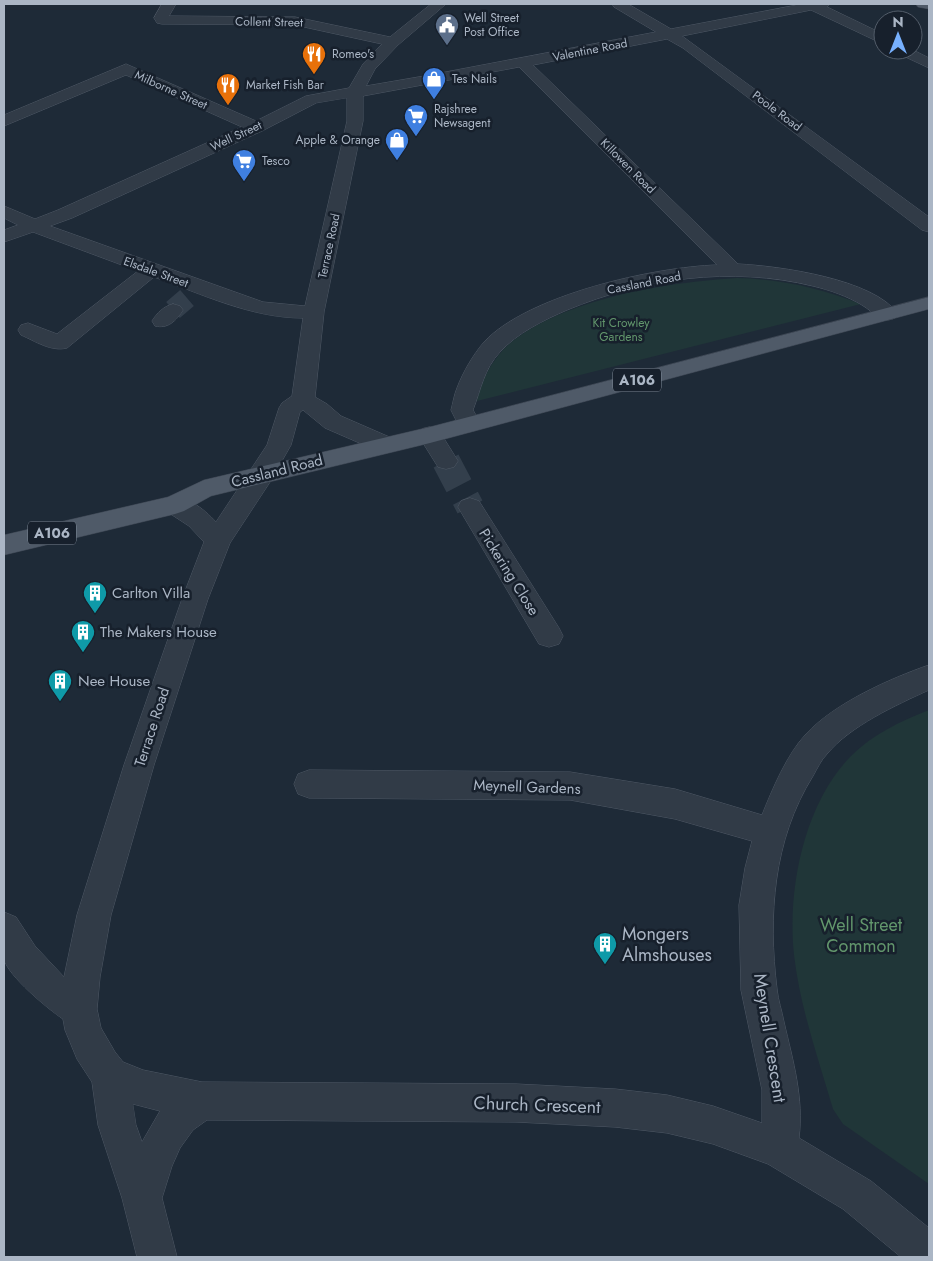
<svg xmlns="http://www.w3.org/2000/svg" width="933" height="1261" viewBox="0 0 933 1261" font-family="Jost,sans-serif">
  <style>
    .green { fill: #203638 }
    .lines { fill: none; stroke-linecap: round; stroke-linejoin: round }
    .minor-tunnel-far1 { stroke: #333f4c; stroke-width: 21; stroke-dasharray: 21 11; stroke-linecap: butt }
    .minor-tunnel { stroke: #333f4c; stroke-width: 28; stroke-dasharray: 28 14; stroke-linecap: butt }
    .minor-casing { stroke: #4f5966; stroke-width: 1 }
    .major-casing { stroke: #3b4451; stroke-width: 1 }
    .minor { fill: #313b47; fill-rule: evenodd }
    .major { fill: #4f5a68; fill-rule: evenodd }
    .labels { text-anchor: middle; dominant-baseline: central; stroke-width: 5; stroke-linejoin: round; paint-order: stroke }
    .far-poi-label { font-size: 12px; fill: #abb6c5; stroke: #17202c; text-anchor: start }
    .far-street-label { font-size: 12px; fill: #abb6c5; stroke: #17202c }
    .far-park-label { font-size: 12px; fill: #62966c; stroke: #17202c }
    .shield { fill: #17202c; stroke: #7f8997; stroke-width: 1 }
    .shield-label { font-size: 14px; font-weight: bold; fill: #abb6c5 }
    .street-label { font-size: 15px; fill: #abb6c5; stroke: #17202c }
    .poi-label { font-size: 15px; fill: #abb6c5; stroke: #17202c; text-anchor: start }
    .near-park-label { font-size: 18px; fill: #62966c; stroke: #17202c }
    .near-poi-label { font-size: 18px; fill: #abb6c5; stroke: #17202c; text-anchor: start }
    .near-street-label { font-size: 18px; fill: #abb6c5; stroke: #17202c }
  </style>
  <rect width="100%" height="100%" fill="#1e2a37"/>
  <g class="green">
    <path d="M737,278C781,279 820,288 861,304L477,401C481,380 492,360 508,345C561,299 668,282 737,278Z"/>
    <path d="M929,710V1184L843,1124L833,1109C818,1058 800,1007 794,955C787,889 804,804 851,756C873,734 901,721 929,710Z"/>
  </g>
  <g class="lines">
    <polyline class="minor-tunnel-far1" points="173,310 187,298"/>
    <polyline class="minor-tunnel" points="446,461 470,507"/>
    <g class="minor-casing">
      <g id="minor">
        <path d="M162,4H176L169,16L295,17L390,37L431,4H446L398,45L375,69L366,86L430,75L656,32L614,7L612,4H628L671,29L802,4H830L827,7L883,34V44L811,10L682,36L929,217V232L922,230L683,48L667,39L533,65L738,264C779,266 874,279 898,314L895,318C890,320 886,321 881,318C874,315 869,309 862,305C847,296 830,290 813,286C731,266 644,278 567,310C544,320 517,333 500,352C484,369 481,389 473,410L481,424L477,430L469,432L461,430L451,410C453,403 454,395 457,388C463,372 473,355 484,342C528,295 654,267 717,265L519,67L363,96V121L324,312L315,397L327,404L341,416L394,439L398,445L394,451L386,453L378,451L325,428L303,410L300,412L291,445L270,482L230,543L208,599L154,765L111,915L100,977L97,1009L101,1028L115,1052L123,1062L143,1070L202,1082L516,1084L615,1089L667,1095L713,1106L762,1123V1090L741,990L739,905L745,868L752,841L675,819L570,800L309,798L298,794L294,784L298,774L309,770L570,772L675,789L762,815C772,790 787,754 806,734C835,703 889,679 929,665V690C896,705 850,726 827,754C821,760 817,769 813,776C773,840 768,916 777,989C778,1000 782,1011 784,1022C793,1061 804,1098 799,1138L871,1181L929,1228V1257H901L843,1209L768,1164L713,1144L667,1133L615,1127L516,1122L207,1120L193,1130L180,1148L172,1166L162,1198L177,1257H137L122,1198L98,1125L92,1082L77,1059L65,1030L63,1019C48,1009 8,976 4,959C1,947 4,925 4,912L16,917L35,946L64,977L77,915L124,765L182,599L204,542L189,526L166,511L163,505L166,499C185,493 204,509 216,522L267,445L279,408L282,403L292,396L303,318C251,318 202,294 154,277L67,348C51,352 35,341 21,335L18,330L21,325L28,323L57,334L138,271L33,232L4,242V230L18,225L4,218V206L35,219L58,210L242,127L126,75L4,126V115L126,64L256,121L306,96L349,88L363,64L382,44L295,25L162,24L157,23L154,18ZM347,98V121L305,306L263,302L50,226L72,218L262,131L316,103ZM133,1104L160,1111L142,1142L136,1125Z"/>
        <polygon points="895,50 913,50 929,58 929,68 897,53"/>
        <path d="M173,304L180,306L183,310C176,321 168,329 155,326L152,321C157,313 164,306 173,304Z"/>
        <polygon points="430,427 438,429 458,461 454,467 446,469 438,467 418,435 422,429"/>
        <polygon points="470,498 479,501 559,628 563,636 559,644 549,647 539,644 458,507 461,501"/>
      </g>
    </g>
    <g class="major-casing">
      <g id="major">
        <polygon points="916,4 929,4 929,9 918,7"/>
        <polygon points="929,297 929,309 430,443 211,496 184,511 175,514 4,555 4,535 168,497 204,480 430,427"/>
      </g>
    </g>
    <use href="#minor" class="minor"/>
    <use href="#major" class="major"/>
  </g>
  <defs>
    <g id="civic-pin" transform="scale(1.25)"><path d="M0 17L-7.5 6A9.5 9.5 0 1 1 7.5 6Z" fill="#5c6f8a" stroke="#17202c"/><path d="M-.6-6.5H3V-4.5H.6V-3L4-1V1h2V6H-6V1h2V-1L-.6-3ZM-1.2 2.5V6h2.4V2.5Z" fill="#fff"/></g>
    <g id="restaurant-pin" transform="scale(1.25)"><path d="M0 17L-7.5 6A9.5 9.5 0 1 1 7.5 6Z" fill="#e8710a" stroke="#17202c"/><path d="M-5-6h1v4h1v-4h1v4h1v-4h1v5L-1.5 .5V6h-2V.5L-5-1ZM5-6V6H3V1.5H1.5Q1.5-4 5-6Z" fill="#fff"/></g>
    <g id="shop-pin" transform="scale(1.25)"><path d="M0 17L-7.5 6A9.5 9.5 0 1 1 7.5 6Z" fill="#3f7fe0" stroke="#17202c"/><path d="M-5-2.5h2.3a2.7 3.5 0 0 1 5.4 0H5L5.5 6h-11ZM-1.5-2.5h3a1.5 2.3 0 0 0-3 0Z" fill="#fff"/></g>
    <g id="supermarket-pin" transform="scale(1.25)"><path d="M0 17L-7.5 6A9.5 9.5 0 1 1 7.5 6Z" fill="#3f7fe0" stroke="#17202c"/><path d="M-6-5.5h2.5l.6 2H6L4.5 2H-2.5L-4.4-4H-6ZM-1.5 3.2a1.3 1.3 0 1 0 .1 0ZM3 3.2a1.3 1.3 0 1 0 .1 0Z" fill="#fff"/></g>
    <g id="building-pin" transform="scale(1.25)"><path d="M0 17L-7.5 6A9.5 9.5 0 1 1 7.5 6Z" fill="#0f9aa8" stroke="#17202c"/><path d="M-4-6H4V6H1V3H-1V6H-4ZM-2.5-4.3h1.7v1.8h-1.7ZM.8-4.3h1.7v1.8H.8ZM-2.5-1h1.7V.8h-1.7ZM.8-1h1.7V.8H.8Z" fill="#fff"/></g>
  </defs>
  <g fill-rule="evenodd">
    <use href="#civic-pin" x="447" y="25"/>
    <use href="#restaurant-pin" x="314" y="54"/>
    <use href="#shop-pin" x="434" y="79"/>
    <use href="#restaurant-pin" x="228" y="85"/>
    <use href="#supermarket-pin" x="416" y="116"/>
    <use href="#shop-pin" x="397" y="140"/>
    <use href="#supermarket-pin" x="244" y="161"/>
    <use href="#building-pin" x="95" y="593"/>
    <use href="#building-pin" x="83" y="632"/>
    <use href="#building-pin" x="60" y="681"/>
    <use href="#building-pin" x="605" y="944"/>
  </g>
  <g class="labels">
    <g class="far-poi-label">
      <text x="464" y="18">Well Street<tspan x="464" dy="14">Post Office</tspan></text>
      <text x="332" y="54">Romeo's</text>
      <text x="452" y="79">Tes Nails</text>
      <text x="246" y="85">Market Fish Bar</text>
      <text x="434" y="109">Rajshree<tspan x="434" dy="14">Newsagent</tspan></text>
      <text x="380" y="140" text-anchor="end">Apple &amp; Orange</text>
      <text x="262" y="161">Tesco</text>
    </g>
    <g class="far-street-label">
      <text transform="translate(269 22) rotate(1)">Collent Street</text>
      <text transform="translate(590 50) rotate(-11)">Valentine Road</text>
      <text transform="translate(171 90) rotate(24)">Milborne Street</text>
      <text transform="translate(777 111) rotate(37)">Poole Road</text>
      <text transform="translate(236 136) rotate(-25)">Well Street</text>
      <text transform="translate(628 166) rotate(45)">Killowen Road</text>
      <text transform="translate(329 246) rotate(-78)">Terrace Road</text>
      <text transform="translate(156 272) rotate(20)">Elsdale Street</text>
      <text transform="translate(644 283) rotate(-11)">Cassland Road</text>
    </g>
    <g class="far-park-label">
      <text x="621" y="323">Kit Crowley<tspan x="621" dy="14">Gardens</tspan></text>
    </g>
    <g class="shield">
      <rect x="613" y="368.5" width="48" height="23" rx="4"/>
      <rect x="28" y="521.5" width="48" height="23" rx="4"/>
    </g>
    <g class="shield-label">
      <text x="637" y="380">A106</text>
      <text x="52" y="533">A106</text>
    </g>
    <g class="street-label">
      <text transform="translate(277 471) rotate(-14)">Cassland Road</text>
      <text transform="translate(509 572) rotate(58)">Pickering Close</text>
      <text transform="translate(152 727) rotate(-72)">Terrace Road</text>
      <text transform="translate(527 787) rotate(2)">Meynell Gardens</text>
    </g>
    <g class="poi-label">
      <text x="112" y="593">Carlton Villa</text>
      <text x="100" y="632">The Makers House</text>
      <text x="78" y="681">Nee House</text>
    </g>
    <g class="near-park-label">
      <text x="861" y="925">Well Street<tspan x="861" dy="21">Common</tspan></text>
    </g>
    <g class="near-poi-label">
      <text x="622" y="934">Mongers<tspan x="622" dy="21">Almshouses</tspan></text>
    </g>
    <g class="near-street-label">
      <text transform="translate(770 1038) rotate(81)">Meynell Crescent</text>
      <text transform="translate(537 1105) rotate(2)">Church Crescent</text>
    </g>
  </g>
  <rect width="933" height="1261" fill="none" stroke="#abb6c5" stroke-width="10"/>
  <g transform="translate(898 35)"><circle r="24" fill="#17202c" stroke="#525c69"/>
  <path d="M0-4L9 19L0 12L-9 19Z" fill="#77b0fe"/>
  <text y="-8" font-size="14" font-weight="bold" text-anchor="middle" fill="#abb6c5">N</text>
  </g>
</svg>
